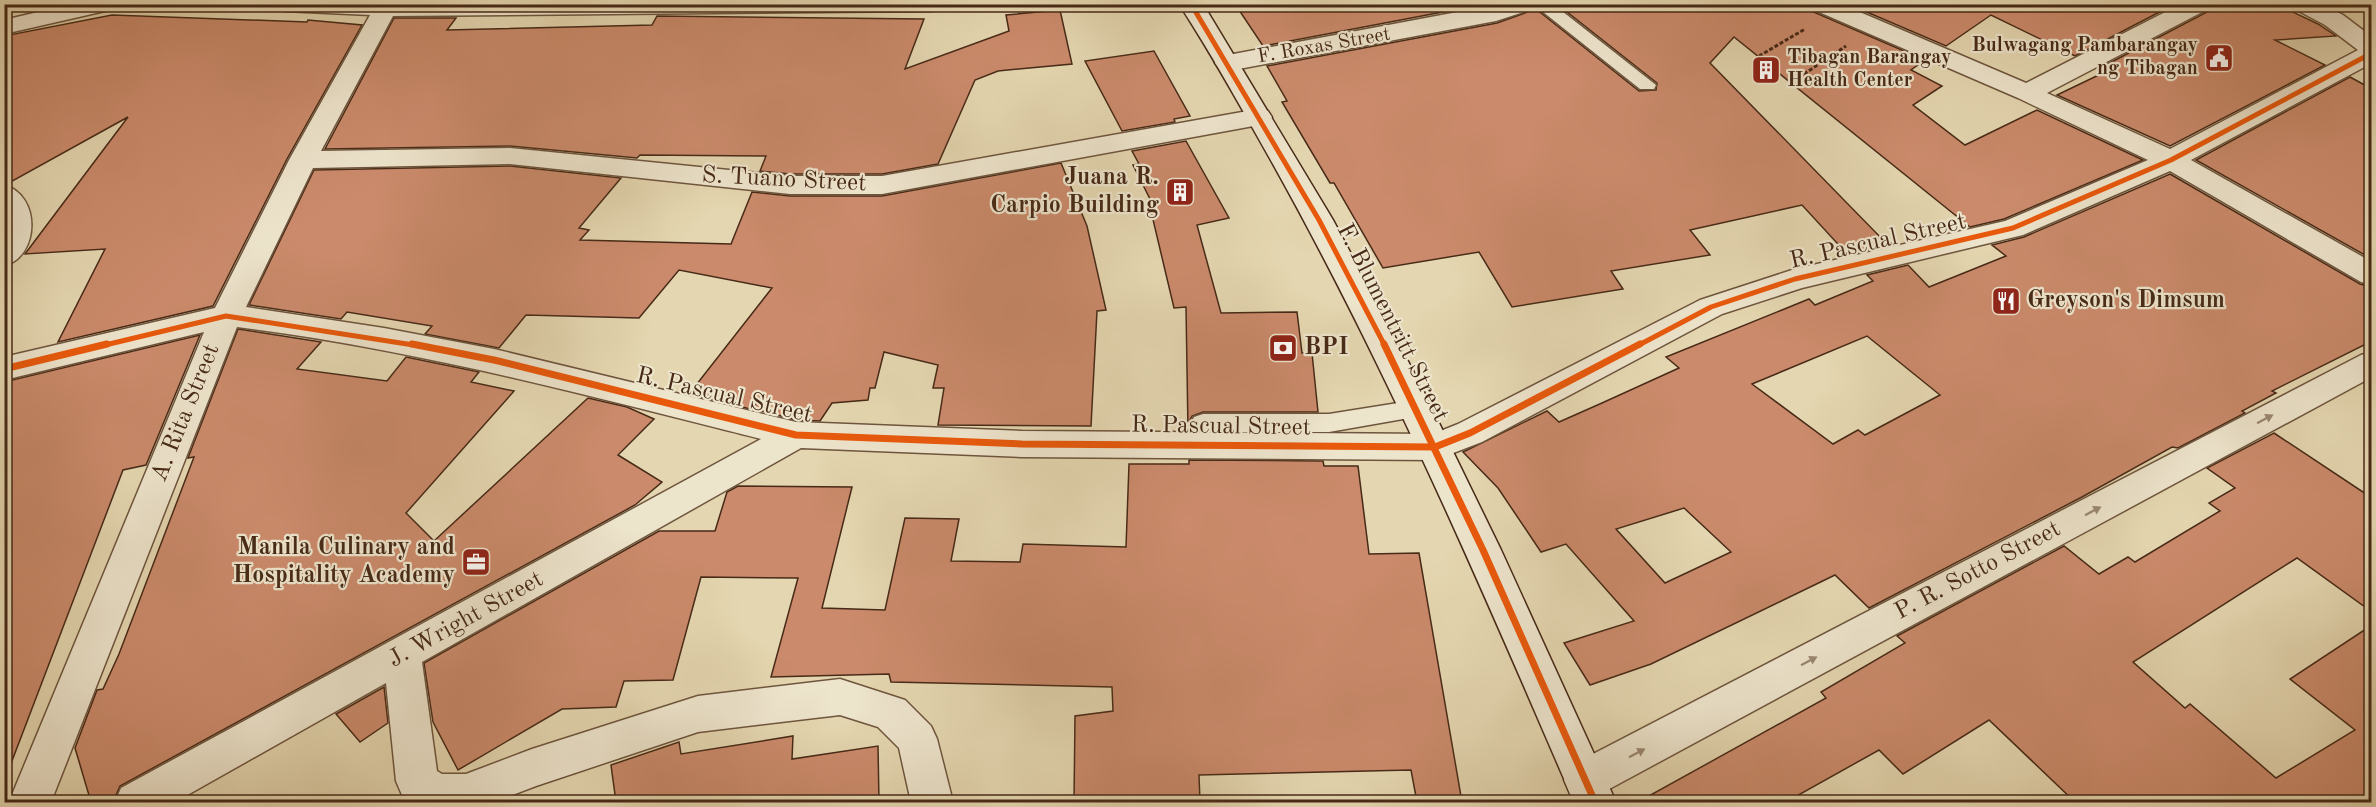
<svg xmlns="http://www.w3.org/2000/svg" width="2376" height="807" viewBox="0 0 2376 807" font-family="'Old Standard TT',serif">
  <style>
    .building { fill: #ca8a6b; stroke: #472a17; stroke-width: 1.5; fill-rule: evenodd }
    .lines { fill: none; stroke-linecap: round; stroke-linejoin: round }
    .lane-casing { stroke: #6e553d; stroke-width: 3 }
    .street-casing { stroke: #6e553d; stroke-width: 3 }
    .secondary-casing { stroke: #472a17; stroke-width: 3 }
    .path { stroke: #472a17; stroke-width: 3; stroke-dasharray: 4 2; stroke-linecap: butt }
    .lane { fill: #ede4cc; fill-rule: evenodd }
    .street { fill: #ede4cc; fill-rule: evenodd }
    .secondary { fill: #ede4cc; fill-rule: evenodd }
    .cycleway-far1-casing { stroke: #ede4cc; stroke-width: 8 }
    .cycleway-casing { stroke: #ede4cc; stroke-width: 10 }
    .cycleway-far1 { stroke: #e8590c; stroke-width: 5 }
    .cycleway { stroke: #e8590c; stroke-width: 7 }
    .oneway { fill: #9a8772 }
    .labels { text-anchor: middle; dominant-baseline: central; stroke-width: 4.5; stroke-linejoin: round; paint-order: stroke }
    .far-street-label { font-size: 20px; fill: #472a17; stroke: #ede4cc }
    .far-poi-label { font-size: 20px; font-weight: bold; fill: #472a17; stroke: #ede4cc; text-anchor: end }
    .poi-label { font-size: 24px; font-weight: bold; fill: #472a17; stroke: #ede4cc; text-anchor: end }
    .street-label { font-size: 24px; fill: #472a17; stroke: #ede4cc }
  </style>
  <rect width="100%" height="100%" fill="#e4d6b0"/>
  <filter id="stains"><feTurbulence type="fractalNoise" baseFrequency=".00333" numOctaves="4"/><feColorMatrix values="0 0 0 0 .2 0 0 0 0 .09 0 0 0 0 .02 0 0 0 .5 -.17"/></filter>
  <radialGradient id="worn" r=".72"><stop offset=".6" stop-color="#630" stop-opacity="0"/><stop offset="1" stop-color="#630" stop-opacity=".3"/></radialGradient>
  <g class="building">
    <polygon points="1235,4 1485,4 1263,46"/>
    <polygon points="1557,4 1806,4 1811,11 1925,60 1911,70 1942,86 1913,105 1965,145 2037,110 2143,160 2004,219 1970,227 1734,37 1710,63 1888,245 1848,255 1802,205 1690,230 1710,255 1611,271 1623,289 1512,307 1479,252 1383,268 1334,183 1330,183 1282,102 1287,101 1267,66 1497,23 1536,9 1639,91 1656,90 1657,83"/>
    <polygon points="1848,4 2175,4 2075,56 1991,15 1946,46"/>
    <polygon points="2214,4 2276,4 2318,24 2336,36 2275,40 2325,65 2170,146 2057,95 2107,71 2100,68 2209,11"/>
    <polygon points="1060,10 1072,64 998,71 975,80 938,164 882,174 790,174 760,171 766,156 640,155 637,158 510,146 325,149 394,18 456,18 447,30 652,25 657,16 924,19 905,69 1009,31 1006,15"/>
    <polygon points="112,15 307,22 308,20 362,25 287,159 213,306 58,342 105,249 25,254 128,117 7,184 4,183 4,36"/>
    <polygon points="1154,51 1190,116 1174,119 1175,122 1122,131 1085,61"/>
    <polygon points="2350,77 2372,89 2372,259 2196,160"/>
    <polygon points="1186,141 1229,218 1197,225 1221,313 1297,312 1302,353 1312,353 1318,412 1203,412 1192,416 1189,422 1192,430 1188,430 1186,307 1174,308 1150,207 1154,207 1133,165 1139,164 1132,151"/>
    <polygon points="1061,163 1087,226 1106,310 1097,311 1091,426 938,425 944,388 933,388 938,365 884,352 875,388 870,388 868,400 832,403 820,421 796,420 754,409 756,404 750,409 689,394 772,288 679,270 639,318 526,315 499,348 425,334 432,326 347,312 341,319 249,305 314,170 510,166 621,178 579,228 589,230 580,240 731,244 752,192 790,196 882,196"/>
    <path d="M2170,174L2360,284L2372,287V341L2272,391L2276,393L2242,411L2245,413L2178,448L2172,447L2082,497L1869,608L1835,575L1651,664L1590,685L1564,643L1634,621L1566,544L1541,552L1498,488L1463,452L1547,411L1559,422L1602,403L1679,368L1666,357L1809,299L1815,305L1873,281L1867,275L1908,265L1929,287L2006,256L1992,245L2024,237ZM1867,336L1940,395L1865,435L1858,430L1833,444L1752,384ZM1684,508L1731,552L1665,583L1616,529Z"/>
    <polygon points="238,329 321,342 297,369 387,381 406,357 479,372 471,382 514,391 406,513 434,541 588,398 627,407 654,419 618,455 662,482 635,505 120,786 116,795 101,802 91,802 75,748 97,690 103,689 119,654 194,457 188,458"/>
    <polygon points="200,335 146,465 123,470 7,774 4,774 4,382"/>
    <polygon points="2274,433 2372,498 2372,612 2297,558 2133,662 2185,708 2190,704 2276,778 2355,730 2290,679 2372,625 2372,802 2075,802 1989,720 1903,774 1879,750 1786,802 1638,802 1826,698 1821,692 1905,643 1897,636 2064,546 2099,574 2128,557 2135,562 2220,511 2209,503 2235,488 2207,468"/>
    <polygon points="1189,460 1323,461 1324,466 1358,466 1369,554 1419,553 1462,802 1417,802 1411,770 1199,775 1200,802 1074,802 1075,716 1113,711 1112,687 891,682 889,674 771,677 798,578 701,577 673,680 624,681 616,707 562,709 458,770 433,722 424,663 659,531 715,531 727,492 738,486 852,487 822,608 885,610 905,518 959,519 951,561 1020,562 1023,544 1126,547 1129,464 1189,464"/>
    <polygon points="384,687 388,723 360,742 336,714"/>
    <polygon points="793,736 792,759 878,746 879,802 616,802 611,765 679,742 681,754"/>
  </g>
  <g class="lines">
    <g class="lane-casing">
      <g id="lane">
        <polygon points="1533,4 1553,4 1656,85 1654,89 1640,89"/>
        <polygon points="1417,400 1426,403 1429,409 1426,415 1329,432 1203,432 1194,429 1191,423 1194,417 1203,414 1329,414"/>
      </g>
    </g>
    <g class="street-casing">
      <g id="street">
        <polygon points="72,4 118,4 114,9 4,34 4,20"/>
        <path d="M272,4H943L939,9L931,11L393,16L321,151L510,148L790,176H882L1259,109L1268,111L1272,117L1268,123L1259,125L882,194H790L510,164L313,168L246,307L384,328L494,349L796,422L1022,431L1433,434L1458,424L1700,300L1795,269L2005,221L2148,160L2018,98L1812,9L1808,4H1841L2026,83L2181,4H2212L2208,9L2047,93L2170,149L2358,50L2325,25L2295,9L2291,4H2322L2343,15L2372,37V63L2191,160L2372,262V285L2361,282L2170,171L2023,235L1802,288L1722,314L1482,442L1435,460L1022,457L801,448L422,662L437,771L442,774H466L532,749L698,696L840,679L905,700L931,726L937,739L953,802H911L899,748L878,727L840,715L698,732L536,786L494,802H413L402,795L396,781L386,683L175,802H115L121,788L761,439C587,395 415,349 237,327L51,802H9L204,332L4,380V357L215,308L289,160L370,15L284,11L276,9Z"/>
        <polygon points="1500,4 1537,4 1533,9 1496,21 1228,71 1219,68 1215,63 1219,58 1228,55"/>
        <path d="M4,185C41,195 40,256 4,266Z"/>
        <polygon points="2372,352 2372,377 1600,794 1585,799 1570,794 1564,780 1570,766 2361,355"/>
      </g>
    </g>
    <g class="secondary-casing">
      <path id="secondary" d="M1179,4H1203L1333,220L1420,384L1501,550L1616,802H1574C1481,586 1388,370 1273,164C1243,111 1213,56 1179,4Z"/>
    </g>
    <g class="path">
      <polyline points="1759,56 1805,29"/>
      <polyline points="1804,74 1846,46"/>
    </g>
    <use href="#lane" class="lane"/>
    <use href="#street" class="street"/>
    <use href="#secondary" class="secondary"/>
    <g class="cycleway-far1-casing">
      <g id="cycleway-far1">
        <polyline points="1191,4 1319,220 1385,346"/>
        <polyline points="101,346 226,316 420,346"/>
        <polyline points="1637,346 1711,307 1795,279 2013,228 2171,160 2372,53"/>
      </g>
    </g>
    <g class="cycleway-casing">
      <g id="cycleway">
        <polyline points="412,344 494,360 796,435 1022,444 1435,447 1470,433 1640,344"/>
        <polyline points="1384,344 1483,550 1595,802"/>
        <polyline points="4,369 107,344"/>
      </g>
    </g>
    <use href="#cycleway-far1" class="cycleway-far1"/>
    <use href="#cycleway" class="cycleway"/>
  </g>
  <defs><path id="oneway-solid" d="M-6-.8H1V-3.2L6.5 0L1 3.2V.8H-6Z" transform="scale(1.5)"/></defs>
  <g class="oneway">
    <use href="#oneway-solid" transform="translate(2265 419) rotate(-28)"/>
    <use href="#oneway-solid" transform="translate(2093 511) rotate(-28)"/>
    <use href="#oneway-solid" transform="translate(1809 661) rotate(-28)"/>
    <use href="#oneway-solid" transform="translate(1637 753) rotate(-28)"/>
  </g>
  <defs>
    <g id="civic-square" transform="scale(1.5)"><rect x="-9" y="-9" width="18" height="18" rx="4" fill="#8f2418" stroke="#ede4cc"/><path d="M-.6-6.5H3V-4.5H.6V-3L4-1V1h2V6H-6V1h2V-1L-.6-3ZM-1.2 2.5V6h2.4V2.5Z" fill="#fff"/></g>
    <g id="building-square" transform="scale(1.5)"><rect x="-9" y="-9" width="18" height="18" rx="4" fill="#8f2418" stroke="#ede4cc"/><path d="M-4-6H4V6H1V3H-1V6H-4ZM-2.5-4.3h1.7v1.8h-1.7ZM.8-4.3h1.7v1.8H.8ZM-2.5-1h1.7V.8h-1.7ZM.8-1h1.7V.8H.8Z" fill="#fff"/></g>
    <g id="restaurant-square" transform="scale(1.5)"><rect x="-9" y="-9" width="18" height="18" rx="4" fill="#8f2418" stroke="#ede4cc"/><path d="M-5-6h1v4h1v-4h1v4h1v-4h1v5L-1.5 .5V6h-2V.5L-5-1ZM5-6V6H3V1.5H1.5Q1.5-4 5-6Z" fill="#fff"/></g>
    <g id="bank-square" transform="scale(1.5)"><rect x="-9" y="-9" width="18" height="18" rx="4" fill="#8f2418" stroke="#ede4cc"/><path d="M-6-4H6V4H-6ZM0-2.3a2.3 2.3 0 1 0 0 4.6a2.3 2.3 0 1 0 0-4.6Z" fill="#fff"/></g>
    <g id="office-square" transform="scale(1.5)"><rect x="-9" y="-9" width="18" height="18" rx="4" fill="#8f2418" stroke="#ede4cc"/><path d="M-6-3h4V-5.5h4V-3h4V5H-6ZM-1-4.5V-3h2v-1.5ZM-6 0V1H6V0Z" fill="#fff"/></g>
  </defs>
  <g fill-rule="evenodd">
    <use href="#civic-square" x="2219" y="58"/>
    <use href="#building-square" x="1766" y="70"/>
    <use href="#building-square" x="1180" y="192"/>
    <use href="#restaurant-square" x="2006" y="301"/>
    <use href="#bank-square" x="1283" y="348"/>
    <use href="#office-square" x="476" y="562"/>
  </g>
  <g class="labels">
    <g class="far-street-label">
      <text transform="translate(1324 46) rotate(-10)">F. Roxas Street</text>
    </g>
    <g class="far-poi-label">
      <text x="2198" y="46">Bulwagang Pambarangay<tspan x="2198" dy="23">ng Tibagan</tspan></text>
      <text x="1787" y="58" text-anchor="start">Tibagan Barangay<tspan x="1787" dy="23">Health Center</tspan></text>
    </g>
    <g class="poi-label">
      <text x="1159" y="178">Juana R.<tspan x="1159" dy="28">Carpio Building</tspan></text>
      <text x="2027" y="301" text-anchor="start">Greyson's Dimsum</text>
      <text x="1304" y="348" text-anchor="start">BPI</text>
      <text x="455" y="548">Manila Culinary and<tspan x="455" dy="28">Hospitality Academy</tspan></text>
    </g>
    <g class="street-label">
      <text transform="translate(784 180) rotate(3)">S. Tuano Street</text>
      <text transform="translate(1878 242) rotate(-13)">R. Pascual Street</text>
      <text transform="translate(1392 323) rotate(63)">F. Blumentritt Street</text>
      <text transform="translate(724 396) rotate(13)">R. Pascual Street</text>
      <text transform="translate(186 413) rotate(-68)">A. Rita Street</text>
      <text transform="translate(1221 427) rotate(1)">R. Pascual Street</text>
      <text transform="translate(1978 571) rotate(-28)">P. R. Sotto Street</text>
      <text transform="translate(466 620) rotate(-29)">J. Wright Street</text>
    </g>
  </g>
  <rect width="2376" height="807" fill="none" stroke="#e4d6b0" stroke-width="24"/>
  <rect x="6" y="6" width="2364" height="795" fill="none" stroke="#472a17" stroke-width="3"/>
  <rect x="12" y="12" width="2352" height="783" fill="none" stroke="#472a17" stroke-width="1.5"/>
  <rect width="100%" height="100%" filter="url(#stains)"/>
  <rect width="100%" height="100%" fill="url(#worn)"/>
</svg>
